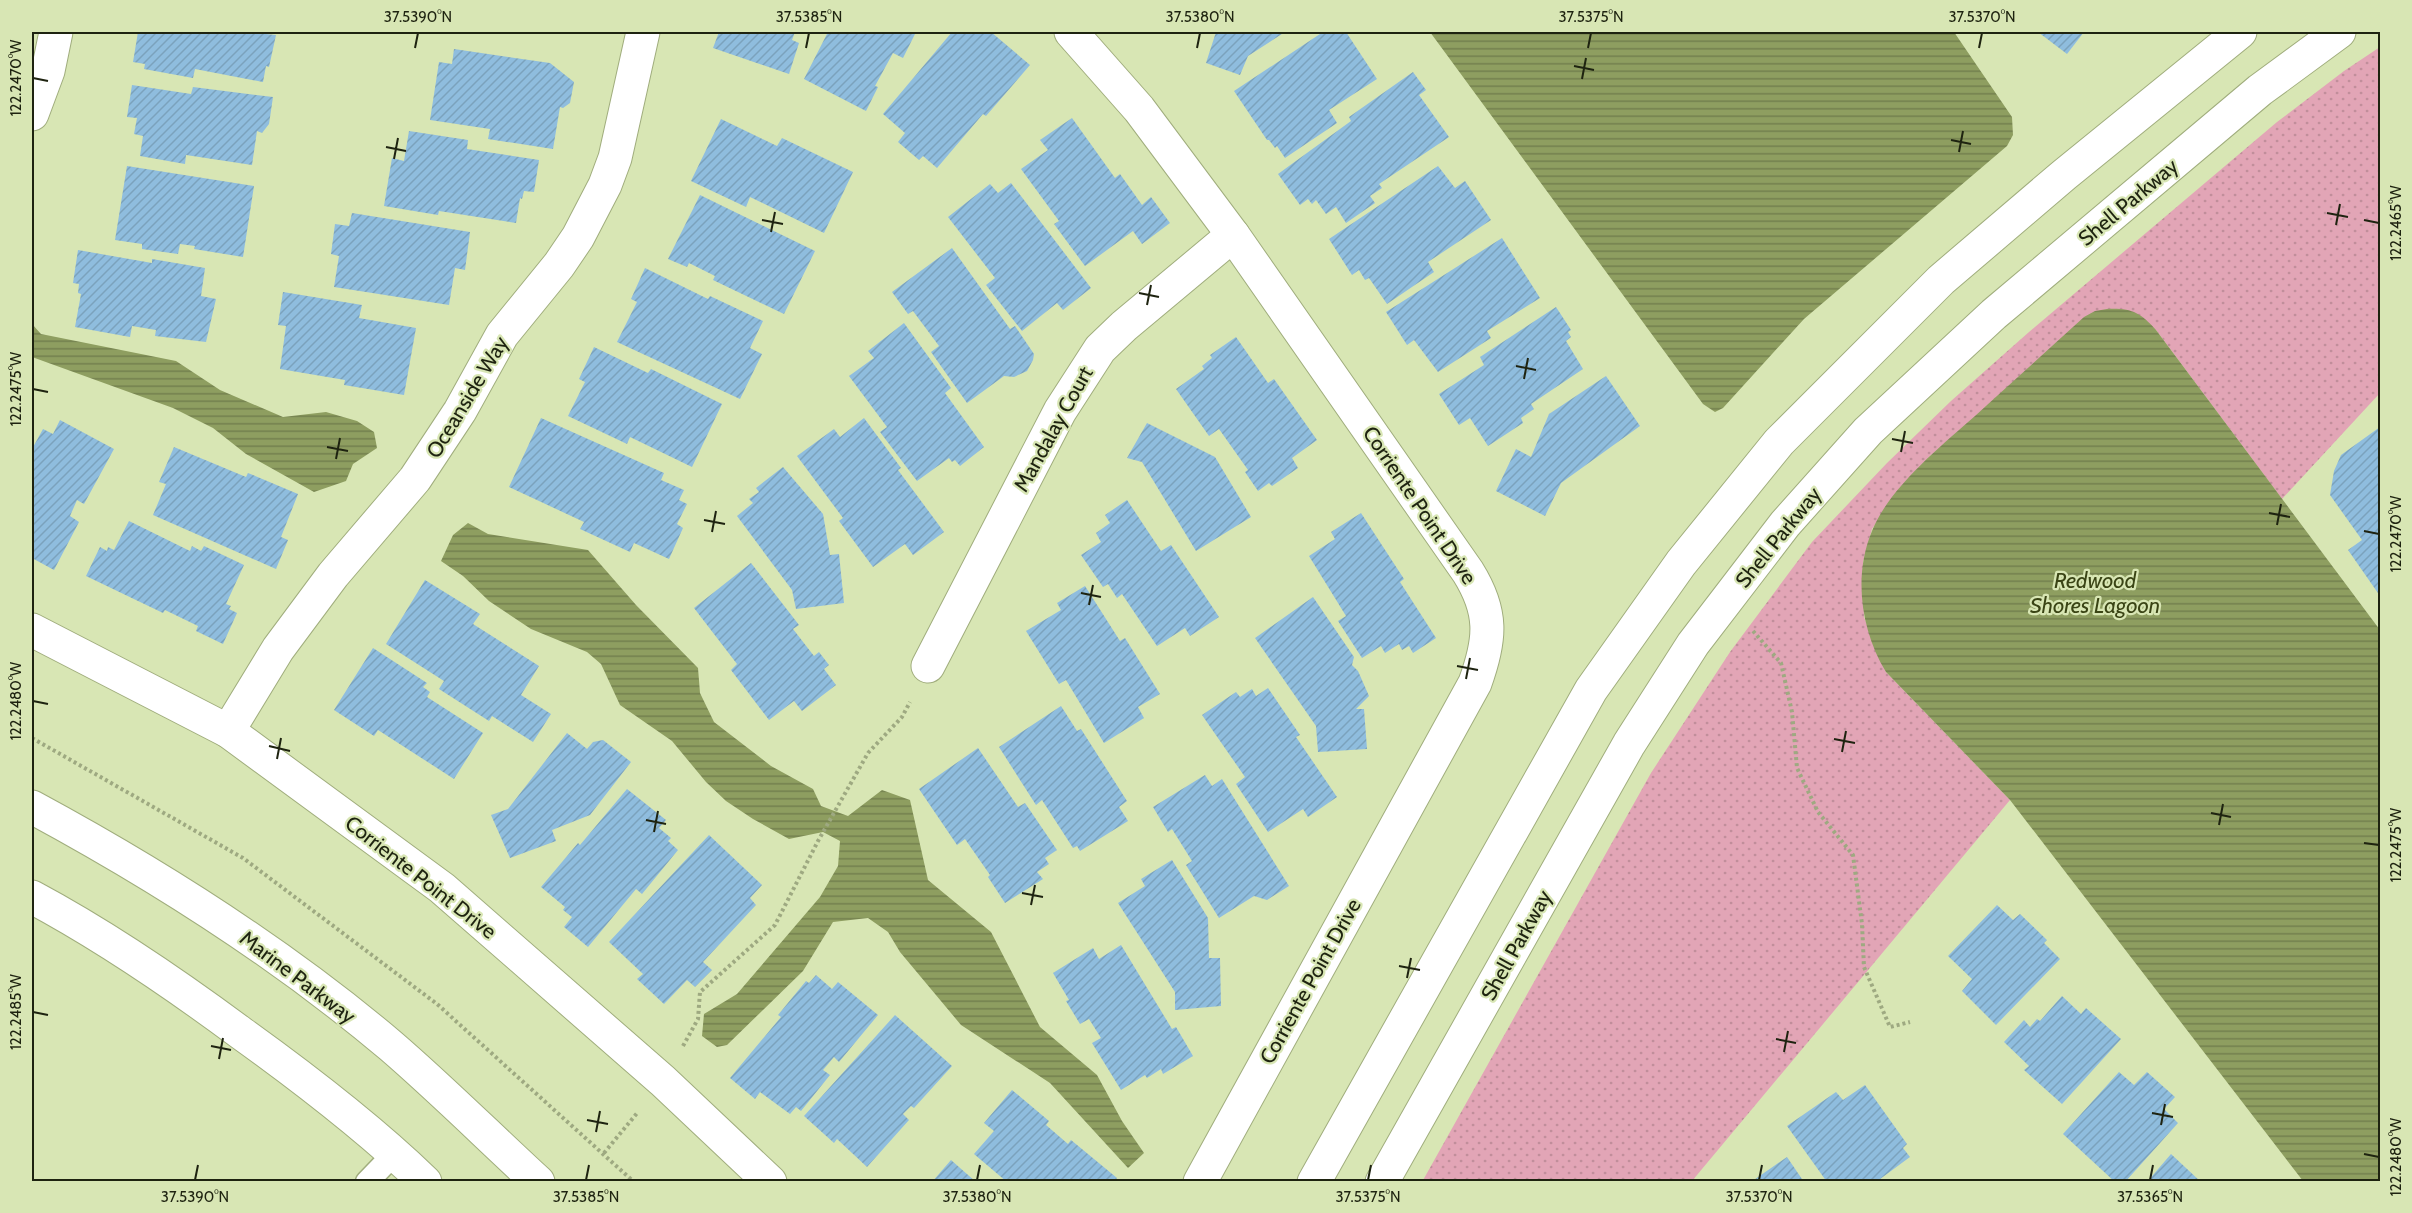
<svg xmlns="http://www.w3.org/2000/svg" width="2412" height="1213" viewBox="0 0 2412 1213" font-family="Cabin,sans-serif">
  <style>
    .grass { fill: url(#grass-dots) }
    .water { fill: url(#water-rules) }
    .building { fill: url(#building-hatch) }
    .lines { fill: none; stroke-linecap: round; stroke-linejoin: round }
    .lane-casing { stroke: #a0ad7d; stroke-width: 25 }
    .street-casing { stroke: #a0ad7d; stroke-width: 35 }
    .secondary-casing { stroke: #a0ad7d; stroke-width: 35 }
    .path { stroke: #9ea981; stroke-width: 4; stroke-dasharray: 3 3; stroke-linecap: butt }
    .lane { stroke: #fff; stroke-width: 22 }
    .street { stroke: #fff; stroke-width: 33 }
    .secondary { stroke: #fff; stroke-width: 33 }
    .ticks { fill: none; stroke: #1e2310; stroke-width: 2 }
    .labels { text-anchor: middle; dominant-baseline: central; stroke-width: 4.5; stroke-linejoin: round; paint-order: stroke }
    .street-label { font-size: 21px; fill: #1e2310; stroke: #d8e6b4 }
    .water-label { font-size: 22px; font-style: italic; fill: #3a4415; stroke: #d8e6b4 }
    .neatline { fill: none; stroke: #1e2310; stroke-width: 2 }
    .ticks-label { font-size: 15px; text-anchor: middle; fill: #1e2310 }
  </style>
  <defs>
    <pattern id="grass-dots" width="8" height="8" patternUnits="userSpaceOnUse" patternTransform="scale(1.5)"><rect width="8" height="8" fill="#e2a5b6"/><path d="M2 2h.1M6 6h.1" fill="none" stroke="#c18e9b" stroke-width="1.8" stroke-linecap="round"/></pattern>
    <pattern id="water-rules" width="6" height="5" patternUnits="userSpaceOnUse" patternTransform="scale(1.5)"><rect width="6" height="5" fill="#8e9e60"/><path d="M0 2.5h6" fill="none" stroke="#73804e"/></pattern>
    <pattern id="building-hatch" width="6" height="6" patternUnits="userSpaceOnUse" patternTransform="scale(1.5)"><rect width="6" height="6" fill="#8fbdde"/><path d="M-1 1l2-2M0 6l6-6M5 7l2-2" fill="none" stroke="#7ba2bd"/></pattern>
  </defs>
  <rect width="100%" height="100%" fill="#d8e6b4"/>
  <polygon class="grass" points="2380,47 2380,393 2282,499 2156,330 1931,455 1904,484 1872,529 1863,562 1864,617 1886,672 2010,800 1692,1181 1422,1182 1651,773 1730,652 1812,542 1887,463 1951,401 2029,332 2277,122 2344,71"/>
  <g class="water">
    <polygon points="1430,32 1954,32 2012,117 2013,135 2007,146 1804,319 1723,408 1715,412 1703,404"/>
    <path d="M2107,309C2131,308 2140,312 2156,330L2380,630V1181H2303L2010,800L1886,672C1861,631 1853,576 1872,531C1889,488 1941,446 1975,416C2011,383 2048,350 2084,317L2095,311Z"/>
    <polygon points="32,324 41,334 176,361 220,390 283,417 326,412 357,421 374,432 377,448 353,464 346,481 314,492 246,454 213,428 173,408 32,357"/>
    <polygon points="468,523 488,534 588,550 636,605 698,668 700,693 714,722 771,766 813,789 821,806 848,816 882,790 910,800 928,880 991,932 1040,1027 1097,1075 1122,1121 1144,1153 1128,1168 1050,1083 961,1025 900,952 888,932 868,918 833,922 803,971 727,1045 717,1047 702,1036 704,1014 737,994 820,897 838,866 840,841 823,832 789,839 753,819 726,801 706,782 672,741 620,705 601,664 587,652 531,629 489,601 463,576 441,561 453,535"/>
  </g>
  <g class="building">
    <polygon points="138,32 266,32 266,34 276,35 269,67 266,66 263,82 195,69 193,78 144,69 145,64 133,62"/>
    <polygon points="719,32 795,32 792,40 799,43 789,74 713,48"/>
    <polygon points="828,32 916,32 903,58 893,53 875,86 878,87 866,111 804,79"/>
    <polygon points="952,32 991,32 1030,65 986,116 983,114 937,168 923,156 919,160 898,142 905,133 883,114"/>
    <polygon points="1216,32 1285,32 1248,56 1240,75 1206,63"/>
    <polygon points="1323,32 1346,32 1377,79 1329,110 1337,123 1285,158 1277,146 1275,148 1269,140 1267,140 1234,91"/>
    <polygon points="2038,32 2084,32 2067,54"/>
    <polygon points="454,49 550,63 574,82 570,103 563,108 560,107 553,149 488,139 490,129 430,120 439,62 452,64"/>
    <polygon points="1413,72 1426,90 1419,95 1449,137 1379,184 1382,188 1370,196 1375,203 1346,223 1336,207 1326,214 1316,200 1312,204 1308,199 1300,205 1278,174 1351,121 1349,117"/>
    <polygon points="132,85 191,94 193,87 273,97 269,124 262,133 257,131 252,165 186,155 185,164 140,156 143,136 134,134 137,118 127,117"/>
    <polygon points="1072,118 1115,178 1120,174 1142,205 1151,197 1170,223 1142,244 1133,231 1085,266 1054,224 1059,221 1021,169 1048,150 1040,140"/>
    <polygon points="721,119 777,146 782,138 853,172 824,233 750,197 746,207 691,181"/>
    <polygon points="409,131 468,140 467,149 539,160 534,192 524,191 522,199 520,198 516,223 439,211 438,215 384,206 392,158 404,161"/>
    <polygon points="127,166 254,186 243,257 194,249 195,246 180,244 178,254 142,249 142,244 115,240"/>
    <polygon points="1438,166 1455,188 1465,181 1491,220 1428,262 1434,272 1387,304 1369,278 1365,280 1359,270 1352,275 1329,239"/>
    <polygon points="1011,183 1091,288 1063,310 1057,303 1022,331 986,285 995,278 948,217 990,184 998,193"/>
    <polygon points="700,195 815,251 784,314 713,280 715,276 689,263 687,267 668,259"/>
    <polygon points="352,213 470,232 465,270 455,268 449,305 334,287 339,256 331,254 335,224 349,226"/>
    <polygon points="1502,238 1540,298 1487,331 1491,338 1438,372 1414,340 1407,345 1386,312"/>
    <polygon points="952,248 1010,329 1015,326 1034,354 1033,360 1027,371 1014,377 1004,376 967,403 931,352 939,346 913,311 908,314 892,292"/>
    <polygon points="78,250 152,263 152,259 205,268 201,296 216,299 206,342 155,336 156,330 132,326 130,337 75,327 81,294 78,293 79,284 73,283"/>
    <polygon points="645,268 708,299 710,296 763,321 750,348 762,354 740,399 617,342 637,302 631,299"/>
    <polygon points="283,292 362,305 359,318 416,328 404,395 344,385 345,380 280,369 286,326 278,325"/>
    <polygon points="1556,307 1571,330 1568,332 1571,337 1566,341 1583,369 1531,404 1534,409 1521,418 1523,423 1488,446 1470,418 1459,425 1439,394 1484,365 1480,357"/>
    <polygon points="904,323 951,388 945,393 984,447 960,466 955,460 952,462 949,458 917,481 880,432 887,427 849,376 874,358 868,351"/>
    <polygon points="1236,337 1268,383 1274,379 1317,440 1292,458 1298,468 1272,486 1269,483 1258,491 1245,472 1248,470 1219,429 1209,436 1176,389 1204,369 1202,366 1212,358 1210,355"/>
    <polygon points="594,347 648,373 651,369 722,404 692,467 630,437 627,444 568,416 585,382 579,379"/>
    <polygon points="1606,376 1640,426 1561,483 1545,516 1496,491 1516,449 1531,457 1549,414"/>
    <polygon points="541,418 664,473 661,480 684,490 679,500 687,504 677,524 683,528 669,559 634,543 630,552 580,529 584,522 509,487"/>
    <polygon points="864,418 901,468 898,470 944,532 913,555 905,544 873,567 839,521 843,518 797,456 834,429 840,437"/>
    <polygon points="60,420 114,449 84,504 77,500 70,516 79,522 54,570 32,558 32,449 43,429 53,434"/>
    <polygon points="1147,423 1215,457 1251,517 1196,551 1142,462 1127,458"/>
    <polygon points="2380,427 2380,596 2348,550 2362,540 2330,495 2334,471 2341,455"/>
    <polygon points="174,447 246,477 248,473 298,494 281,537 288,540 276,569 153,515 166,484 159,482"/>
    <polygon points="783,467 823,514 830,555 839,554 844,603 796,609 792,590 737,516 753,503 749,499 759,492 756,488"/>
    <polygon points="1127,500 1161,551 1171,545 1219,617 1190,636 1185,628 1157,646 1122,594 1117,598 1108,584 1103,587 1081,555 1101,542 1096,533 1110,523 1105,515"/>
    <polygon points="1361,513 1404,579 1400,582 1436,638 1413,653 1409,646 1402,650 1399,644 1385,653 1381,646 1362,658 1338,621 1346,616 1309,556 1335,539 1331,532"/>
    <polygon points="129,521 190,551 192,546 201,551 204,546 244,565 226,604 231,606 229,609 237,613 223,644 196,631 198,626 165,610 163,613 86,576 100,547 107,551 108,547 114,550"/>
    <polygon points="751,563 799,625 793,629 814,656 819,652 829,665 824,669 836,685 802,711 794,701 769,720 731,670 737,664 694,608"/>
    <polygon points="425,580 480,614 473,624 539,666 521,695 551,714 533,742 492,716 489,721 439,689 444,681 386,644"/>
    <polygon points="1085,586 1120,641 1125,638 1160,694 1138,707 1144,718 1104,743 1066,680 1059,684 1026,631 1061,610 1057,603"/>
    <polygon points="1313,597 1354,657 1352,665 1358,671 1369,696 1356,709 1364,709 1367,749 1318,752 1316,726 1255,638"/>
    <polygon points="373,648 427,683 423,687 430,692 427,697 483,733 454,779 378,730 374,736 334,710"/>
    <polygon points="1268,688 1300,735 1296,737 1337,797 1308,817 1303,809 1268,832 1236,784 1245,777 1202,715 1236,692 1240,697 1252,689 1256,696"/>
    <polygon points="1061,706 1077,731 1081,729 1127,801 1119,807 1128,821 1080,851 1077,846 1073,848 1042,800 1036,805 999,747"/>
    <polygon points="567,733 587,749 593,742 603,740 631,762 590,815 552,830 556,841 510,858 491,815 508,809"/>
    <polygon points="978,748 1018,807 1025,803 1057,850 1045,858 1049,864 1037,872 1043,879 1005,903 988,877 990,875 965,839 957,845 919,789"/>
    <polygon points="1205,775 1212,786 1222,779 1289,886 1267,900 1254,896 1219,918 1186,865 1192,861 1172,829 1168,832 1153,807"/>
    <polygon points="627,789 666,820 659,828 671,838 668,841 678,850 642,894 636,889 588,947 564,927 572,917 563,910 565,907 541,887 578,843 580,845"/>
    <polygon points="709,835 762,885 750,898 756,905 703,962 712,970 695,987 687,980 664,1004 637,979 643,974 609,942"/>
    <polygon points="1172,860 1208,918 1209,958 1220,958 1221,1006 1175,1010 1175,992 1118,903 1145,886 1141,879"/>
    <polygon points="1997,905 2013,920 2020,914 2047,940 2044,943 2060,959 1996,1025 1962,991 1972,979 1948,956"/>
    <polygon points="1121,945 1172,1029 1176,1027 1193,1056 1163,1074 1161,1069 1147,1078 1145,1075 1121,1090 1092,1043 1101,1038 1089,1019 1080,1024 1066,1001 1069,1000 1053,973 1093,948 1099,959"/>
    <polygon points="816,975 832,989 838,982 878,1015 839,1062 834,1057 823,1070 830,1075 801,1111 796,1107 790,1114 760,1092 755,1099 730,1078 781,1017 778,1015 806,981 809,983"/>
    <polygon points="2062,996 2081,1014 2086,1008 2121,1039 2062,1104 2024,1070 2029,1066 2004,1042 2024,1020 2030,1027 2037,1019 2040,1021"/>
    <polygon points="895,1015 952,1066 914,1108 911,1106 903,1114 909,1120 867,1167 837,1139 834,1143 804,1116"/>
    <polygon points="2119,1072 2134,1085 2147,1072 2175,1097 2164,1109 2178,1123 2125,1182 2115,1182 2063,1134"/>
    <polygon points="1865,1085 1907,1144 1903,1148 1910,1157 1876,1182 1827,1182 1787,1126 1836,1092 1843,1100"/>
    <polygon points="1012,1090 1049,1121 1046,1125 1068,1144 1071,1140 1117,1178 1114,1182 1007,1182 974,1154 994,1131 984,1123"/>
    <polygon points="2171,1154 2201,1182 2147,1182"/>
    <polygon points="1787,1157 1804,1182 1751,1182"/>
    <polygon points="951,1160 976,1182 932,1182"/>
  </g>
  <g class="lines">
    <g class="lane-casing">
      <polyline id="lane" points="367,1182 395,1153"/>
    </g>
    <g class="street-casing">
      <g id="street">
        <path d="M1071,32L1139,109L1233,235L1468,572C1493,612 1491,639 1475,683L1200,1182"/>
        <polyline points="32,114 48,71 56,32"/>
        <polyline points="32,630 228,731 442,888 663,1081 770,1182"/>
        <polyline points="928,666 1060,411 1100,349 1124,326 1233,235"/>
        <polyline points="228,731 278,649 333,575 415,479 460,411 502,335 559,265 578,237 605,185 615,158 643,32"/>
      </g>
    </g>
    <g class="secondary-casing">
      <g id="secondary">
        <path d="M32,807C158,875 281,953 391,1046C441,1089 489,1137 538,1182"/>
        <path d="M32,897C105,936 175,984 241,1033C305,1079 368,1127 425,1182"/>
        <polyline points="1314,1182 1591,690 1681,563 1779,442 1941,280 2064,175 2240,32"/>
        <polyline points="1382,1182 1629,744 1693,644 1785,524 1868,431 1994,314 2260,90 2339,32"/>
      </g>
    </g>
    <g class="path">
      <polyline points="1753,631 1781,663 1792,712 1797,768 1818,812 1853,855 1862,924 1864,967 1890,1027 1910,1022"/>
      <polyline points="32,738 243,858 437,1004 634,1182"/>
      <polyline points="683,1046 698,1019 700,992 775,925 818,841 868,753 902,717 910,702"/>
      <polyline points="604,1153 638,1112"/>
    </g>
    <use href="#lane" class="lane"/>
    <use href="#street" class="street"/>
    <use href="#secondary" class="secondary"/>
  </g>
  <path class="ticks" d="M415,48L418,33M806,48L809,33M1197,48L1200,33M1588,48L1591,33M1979,48L1982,33M1574,66L1594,70M33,78L48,81M1582,79L1586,58M1951,140L1971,144M386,147L406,151M1959,152L1963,131M394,159L398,138M2327,213L2348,217M762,220L783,224M2364,220L2379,223M2336,225L2340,204M771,232L775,212M1139,293L1159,297M1147,305L1151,285M1516,366L1536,370M1524,379L1528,358M33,389L48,392M1892,439L1913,443M327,447L348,451M1901,452L1905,431M336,459L340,438M2269,513L2290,517M704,520L725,524M2277,525L2281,504M2364,531L2379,534M712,532L716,511M1081,593L1101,597M1089,605L1093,585M1457,666L1478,670M1466,679L1470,658M33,701L48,704M1834,739L1855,743M269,746L290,751M1842,752L1846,731M277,759L281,738M2211,813L2231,817M646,820L666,824M2219,825L2223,804M654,832L658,811M2364,843L2379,845M1022,893L1043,897M1031,905L1035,885M1399,966L1420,970M1407,978L1411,958M33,1012L48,1015M1776,1039L1796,1043M211,1046L231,1050M1784,1052L1788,1031M219,1059L223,1038M2152,1113L2173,1117M587,1120L608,1124M2161,1125L2165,1104M596,1132L600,1111M2364,1154L2379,1157M195,1180L198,1165M586,1180L589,1165M977,1180L980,1165M1368,1180L1371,1165M1759,1180L1762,1165M2150,1180L2153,1165"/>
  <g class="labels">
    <g class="street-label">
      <text transform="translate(2128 202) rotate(-40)">Shell Parkway</text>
      <text transform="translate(467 397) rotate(-59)">Oceanside Way</text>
      <text transform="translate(1053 429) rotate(-61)">Mandalay Court</text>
      <text transform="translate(1420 505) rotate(56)">Corriente Point Drive</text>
      <text transform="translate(1778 537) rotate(-51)">Shell Parkway</text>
      <text transform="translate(421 877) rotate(38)">Corriente Point Drive</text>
      <text transform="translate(1516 945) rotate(-61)">Shell Parkway</text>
      <text transform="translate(298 977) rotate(37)">Marine Parkway</text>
      <text transform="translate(1310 981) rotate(-61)">Corriente Point Drive</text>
    </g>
    <g class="water-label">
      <text x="2095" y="580">Redwood<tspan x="2095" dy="25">Shores Lagoon</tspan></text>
    </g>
  </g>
  <rect width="2412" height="1213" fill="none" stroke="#d8e6b4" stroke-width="66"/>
  <rect x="33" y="33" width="2346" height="1147" class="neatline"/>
  <g class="ticks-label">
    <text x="418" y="22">37.5390°N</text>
    <text x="809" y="22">37.5385°N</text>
    <text x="1200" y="22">37.5380°N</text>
    <text x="1591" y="22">37.5375°N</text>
    <text x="1982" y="22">37.5370°N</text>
    <text transform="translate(16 78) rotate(-90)" y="5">122.2470°W</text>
    <text transform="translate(2396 223) rotate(-90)" y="5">122.2465°W</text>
    <text transform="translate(16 389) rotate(-90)" y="5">122.2475°W</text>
    <text transform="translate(2396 534) rotate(-90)" y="5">122.2470°W</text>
    <text transform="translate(16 701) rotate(-90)" y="5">122.2480°W</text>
    <text transform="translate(2396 845) rotate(-90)" y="5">122.2475°W</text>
    <text transform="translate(16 1012) rotate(-90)" y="5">122.2485°W</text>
    <text transform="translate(2396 1157) rotate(-90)" y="5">122.2480°W</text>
    <text x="195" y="1202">37.5390°N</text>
    <text x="586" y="1202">37.5385°N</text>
    <text x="977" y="1202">37.5380°N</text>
    <text x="1368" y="1202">37.5375°N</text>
    <text x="1759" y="1202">37.5370°N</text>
    <text x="2150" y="1202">37.5365°N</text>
  </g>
</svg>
